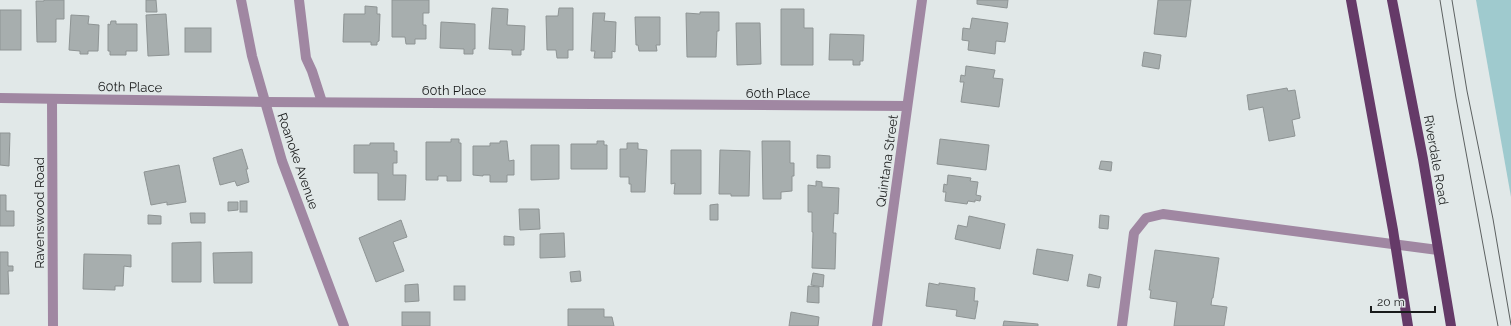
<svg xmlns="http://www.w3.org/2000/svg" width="1511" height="326" viewBox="0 0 1511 326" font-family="Raleway,sans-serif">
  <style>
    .green { fill: #9fcace }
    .building { fill: #a7aeae; stroke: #8e9494 }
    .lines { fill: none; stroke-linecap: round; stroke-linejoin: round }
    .minor { stroke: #a087a2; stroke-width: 10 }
    .major { stroke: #653a68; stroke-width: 10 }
    .tram { stroke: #5c6060; stroke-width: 1 }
    .labels { text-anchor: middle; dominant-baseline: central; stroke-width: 3.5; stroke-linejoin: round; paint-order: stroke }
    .street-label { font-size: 13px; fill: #191b1b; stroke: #e1e8e8 }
  </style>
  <rect width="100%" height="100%" fill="#e1e8e8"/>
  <polygon class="green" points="1476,0 1511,0 1511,197"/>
  <g class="building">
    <polygon points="44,0 64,0 64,19 56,19 56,42 37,42 36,1 44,1"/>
    <polygon points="146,0 156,0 157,12 146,12"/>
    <polygon points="392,0 429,0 429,13 423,13 423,25 426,25 426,39 415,39 415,44 406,44 405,37 392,37"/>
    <polygon points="977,0 1008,0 1007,8 977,4"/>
    <polygon points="1158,0 1191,0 1186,37 1154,34"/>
    <polygon points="365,6 377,7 377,14 380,14 379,41 377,42 377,45 371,45 371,42 343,42 344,14 365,14"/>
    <polygon points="492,8 508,9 507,25 525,26 524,50 521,50 521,55 512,55 512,50 489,49"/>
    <polygon points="559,8 573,8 573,50 568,50 568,58 557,58 556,50 547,50 546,16 558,16"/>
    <polygon points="781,9 804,9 804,28 813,28 813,65 781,65"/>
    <rect x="0" y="10" width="21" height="40"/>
    <polygon points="700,12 719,12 719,31 717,31 716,57 687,57 686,13 700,14"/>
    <polygon points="593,13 605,13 604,21 616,22 615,52 612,51 612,58 594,58 595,51 591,51"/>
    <polygon points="166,14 169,55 148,56 146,15"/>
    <polygon points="71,15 89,16 88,24 99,25 98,51 88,51 88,54 80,54 80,51 69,50"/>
    <polygon points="635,17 660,17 660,45 656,45 657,51 639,51 638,45 636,45"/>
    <polygon points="972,18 1008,23 1005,42 996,41 995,54 968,50 969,41 962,40 963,28 970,29"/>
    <polygon points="111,21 116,21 116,24 137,24 137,51 126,51 126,55 110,55 110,51 108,51 108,24 110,25"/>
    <polygon points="441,22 475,24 475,49 473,49 473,54 464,54 464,49 440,48"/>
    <polygon points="736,23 760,23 761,64 737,65"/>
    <rect x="185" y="28" width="26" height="24"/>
    <polygon points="830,34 864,35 863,61 860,61 860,65 853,65 853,60 829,60"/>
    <polygon points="1144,52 1161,55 1159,69 1142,66"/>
    <polygon points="966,66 995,70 993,78 1003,79 999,107 961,102 964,82 960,82 961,75 965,76"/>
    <polygon points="1287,88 1288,91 1295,90 1300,118 1292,120 1295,136 1269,141 1263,107 1249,110 1247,95"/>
    <polygon points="0,133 10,133 9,166 0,165"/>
    <polygon points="451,139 459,139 459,143 461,143 461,181 447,181 447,176 438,176 438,180 426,180 426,142 451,142"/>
    <polygon points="940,139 989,145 986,170 937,164"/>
    <polygon points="500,141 507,141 509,161 514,160 514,175 507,175 507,182 490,182 490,175 483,175 483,176 473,175 473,146 490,146 490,143 500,143"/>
    <polygon points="597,141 604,141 604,145 607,145 607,169 571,169 571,144 597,144"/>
    <polygon points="762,141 790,141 790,163 794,163 794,176 792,176 792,191 781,192 781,199 763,199"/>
    <polygon points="370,143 394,143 394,151 397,151 397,163 393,163 393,175 406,175 405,200 378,200 378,173 354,173 354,145 370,145"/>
    <polygon points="627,143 638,143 638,149 647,150 645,192 631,192 631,184 629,184 629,177 620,177 620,149 627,149"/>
    <polygon points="531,145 559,145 559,179 531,180"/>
    <polygon points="242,149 248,169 246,169 249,182 237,186 235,181 220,185 213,158"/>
    <polygon points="671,150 701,150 701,194 674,194 675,183 671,184"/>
    <polygon points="720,150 750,151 749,196 731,196 731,194 719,194"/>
    <polygon points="817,155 830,156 830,168 817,168"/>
    <polygon points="1101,161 1112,162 1111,171 1099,169"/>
    <polygon points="179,165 186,202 167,205 167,202 151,205 144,172"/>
    <polygon points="948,175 971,178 970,181 978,182 976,195 981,196 980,201 975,200 975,202 968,201 967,204 945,201 946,192 943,192 944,184 947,185"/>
    <polygon points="816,181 822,182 822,187 839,188 838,214 834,213 833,233 836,233 835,269 812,268 813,232 812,232 812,212 808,212 808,185 816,186"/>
    <polygon points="0,195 6,195 6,211 14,211 14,226 0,226"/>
    <rect x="240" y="201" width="7" height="11"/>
    <polygon points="228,202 238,202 238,210 228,211"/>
    <polygon points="718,204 718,220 710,220 710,205"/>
    <polygon points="519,209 539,209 540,229 520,230"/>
    <polygon points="190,213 205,213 205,223 191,223"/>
    <polygon points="148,215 161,216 161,224 148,224"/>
    <polygon points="1100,215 1109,216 1108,229 1099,228"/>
    <polygon points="969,216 1005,224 1000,249 955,239 958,225 967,227"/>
    <polygon points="401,220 407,237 393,242 404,271 376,282 359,238"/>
    <polygon points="564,233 565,257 540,258 540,234"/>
    <polygon points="504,236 514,237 514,245 504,245"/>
    <polygon points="201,242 201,282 172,282 172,243"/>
    <polygon points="1037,249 1073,255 1068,281 1033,274"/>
    <polygon points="1155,250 1219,258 1213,298 1212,298 1211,305 1227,307 1224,326 1174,326 1177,302 1150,298 1151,290 1149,290"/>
    <polygon points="0,252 8,252 8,266 13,266 13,271 8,271 9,294 0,294"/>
    <polygon points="252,252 252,283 214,283 213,253"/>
    <polygon points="84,254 131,255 131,267 124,266 123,286 115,286 115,290 83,289"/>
    <polygon points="580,271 581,281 571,282 570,272"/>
    <polygon points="813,273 824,275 823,287 811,285"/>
    <polygon points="1089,274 1101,277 1099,288 1087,286"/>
    <polygon points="929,283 939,285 939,283 975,288 974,301 978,301 975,319 956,316 957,310 926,306"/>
    <polygon points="418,284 419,301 405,302 405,285"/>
    <rect x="454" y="286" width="11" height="14"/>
    <polygon points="808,286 819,287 819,303 807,302"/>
    <polygon points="568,309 604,309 604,317 612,317 614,326 568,326"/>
    <rect x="402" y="312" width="28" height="14"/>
    <polygon points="791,312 819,317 818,326 789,326"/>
    <polygon points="1004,321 1038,324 1038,326 1003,326"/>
  </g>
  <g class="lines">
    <g class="minor">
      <polyline points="241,0 252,56 282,161 344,326"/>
      <polyline points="299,0 306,58 312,71 322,102"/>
      <polyline points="0,98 266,102 907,106"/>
      <polyline points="52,99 53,326"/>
      <polyline points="877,326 922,0"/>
      <polyline points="1122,326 1134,233 1146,218 1163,214 1438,250"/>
    </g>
    <g class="major">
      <polyline points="1351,0 1393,230 1408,326"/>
      <polyline points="1392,0 1423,159 1451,326"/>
    </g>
    <g class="tram">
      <polyline points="1440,0 1456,98 1498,326"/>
      <polyline points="1452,0 1467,91 1493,219 1511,325"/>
    </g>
  </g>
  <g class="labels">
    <g class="street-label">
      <text transform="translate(130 87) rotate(1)">60th Place</text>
      <text x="454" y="90">60th Place</text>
      <text x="778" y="93">60th Place</text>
      <text transform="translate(1436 160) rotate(80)">Riverdale Road</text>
      <text transform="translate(298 161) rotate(71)">Roanoke Avenue</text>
      <text transform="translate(887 161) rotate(-82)">Quintana Street</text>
      <text transform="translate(39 213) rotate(-90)">Ravenswood Road</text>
    </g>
  </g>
  <path d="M1371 306v6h64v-6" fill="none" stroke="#191b1b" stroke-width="2"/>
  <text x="1377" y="306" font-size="12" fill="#191b1b" stroke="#e1e8e8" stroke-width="3" paint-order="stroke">20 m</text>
</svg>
